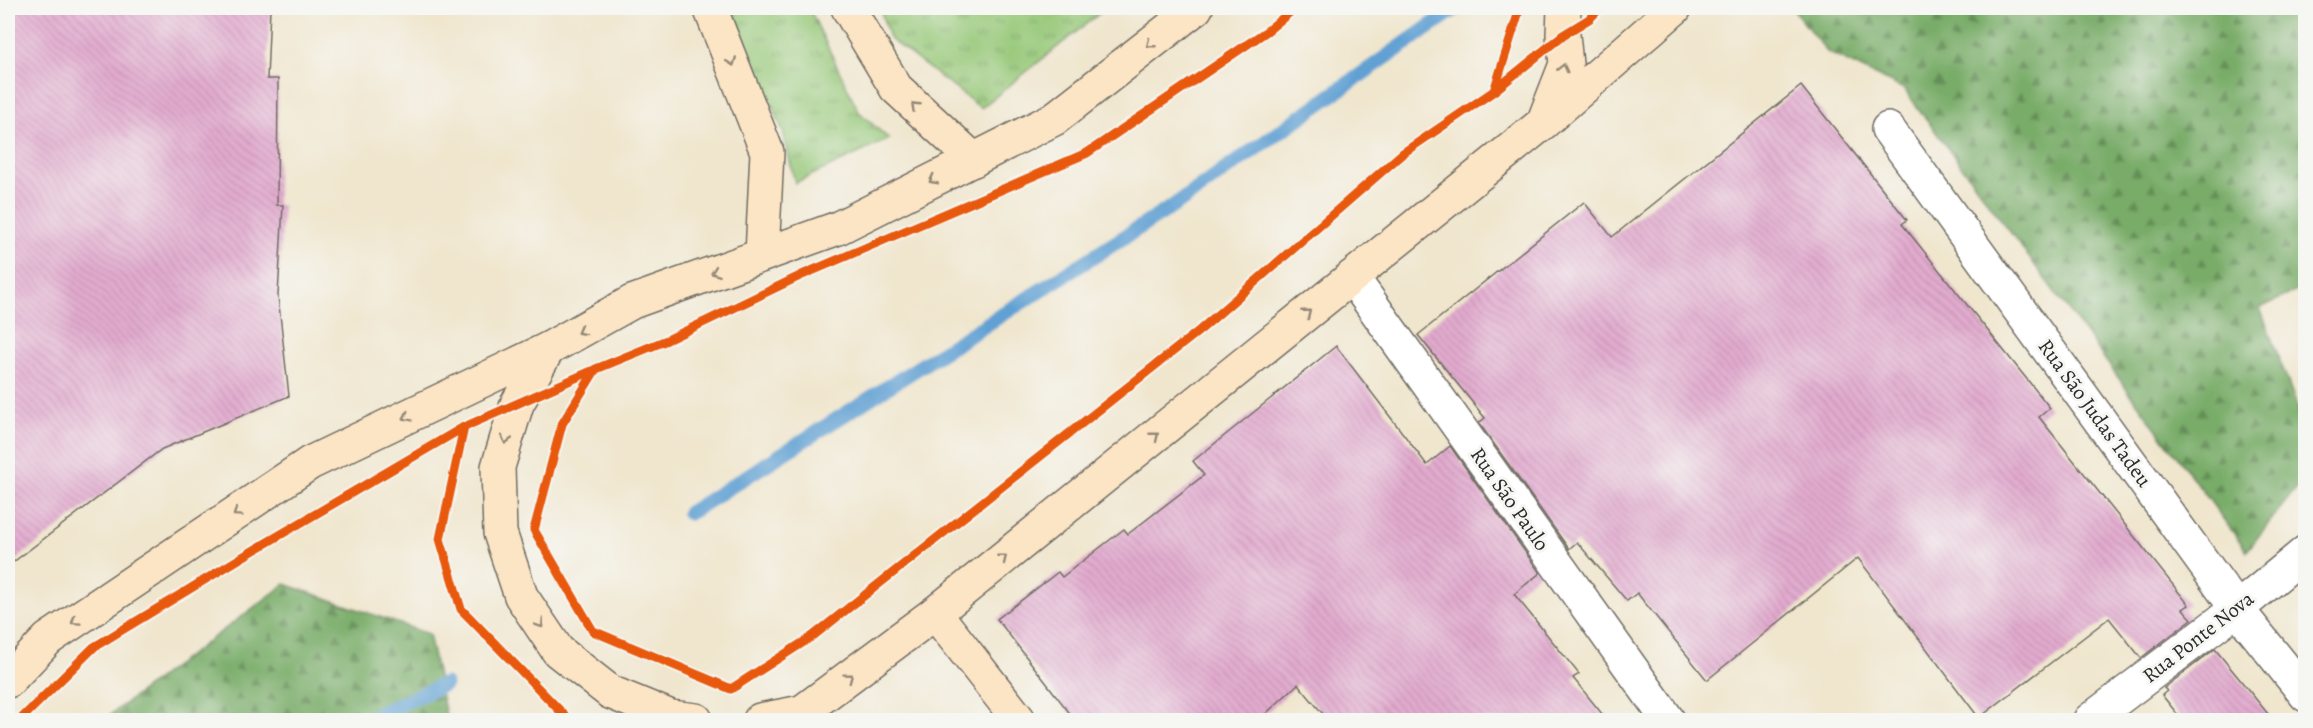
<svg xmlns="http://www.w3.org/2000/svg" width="2313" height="728" viewBox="0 0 2313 728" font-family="Alegreya,serif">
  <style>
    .grass { fill: url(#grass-tufts); stroke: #607a52; stroke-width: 1.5 }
    .forest { fill: url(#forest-firs); stroke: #526c4a; stroke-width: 1.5 }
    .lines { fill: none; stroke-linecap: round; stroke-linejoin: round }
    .stream { stroke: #60a0d3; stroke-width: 15 }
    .building { fill: url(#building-back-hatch) }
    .street-casing { stroke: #706c64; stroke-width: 36 }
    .secondary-casing { stroke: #706c64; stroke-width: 36 }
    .street { stroke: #fff; stroke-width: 33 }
    .secondary { stroke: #fce5c4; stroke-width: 33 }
    .cycleway-casing { stroke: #f6f6f2; stroke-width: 13 }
    .cycleway { stroke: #e8590c; stroke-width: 9 }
    .oneway { stroke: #948878 }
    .labels { text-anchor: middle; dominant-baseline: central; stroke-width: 6; stroke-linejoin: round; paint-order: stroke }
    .street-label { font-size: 21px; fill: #2b2b2b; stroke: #f6f6f2 }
  </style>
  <defs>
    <pattern id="grass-tufts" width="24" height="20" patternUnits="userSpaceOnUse" patternTransform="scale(1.5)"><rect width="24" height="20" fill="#96c878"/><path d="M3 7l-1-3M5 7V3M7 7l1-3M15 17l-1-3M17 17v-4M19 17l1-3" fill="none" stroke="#7ba363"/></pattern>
    <pattern id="forest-firs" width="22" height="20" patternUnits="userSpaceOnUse" patternTransform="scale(1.5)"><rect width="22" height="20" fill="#78ac68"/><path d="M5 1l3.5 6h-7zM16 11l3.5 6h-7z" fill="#638c56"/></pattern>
    <pattern id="building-back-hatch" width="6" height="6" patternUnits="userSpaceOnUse" patternTransform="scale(1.5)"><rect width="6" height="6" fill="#e2abcf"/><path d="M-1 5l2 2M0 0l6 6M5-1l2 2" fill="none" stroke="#c293b2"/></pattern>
  </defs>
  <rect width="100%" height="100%" fill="#f6f6f2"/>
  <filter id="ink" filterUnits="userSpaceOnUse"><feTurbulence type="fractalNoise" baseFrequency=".0167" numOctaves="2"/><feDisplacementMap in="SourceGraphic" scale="12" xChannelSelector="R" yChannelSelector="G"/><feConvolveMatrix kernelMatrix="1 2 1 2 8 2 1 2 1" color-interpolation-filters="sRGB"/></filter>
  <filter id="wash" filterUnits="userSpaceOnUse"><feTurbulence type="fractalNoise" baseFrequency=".008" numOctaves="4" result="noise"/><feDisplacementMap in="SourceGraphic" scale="24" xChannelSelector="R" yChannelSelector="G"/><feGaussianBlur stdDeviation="1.35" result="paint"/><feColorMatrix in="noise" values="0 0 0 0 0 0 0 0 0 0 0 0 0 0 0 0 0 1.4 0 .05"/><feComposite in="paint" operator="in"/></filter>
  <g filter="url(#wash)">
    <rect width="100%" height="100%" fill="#f0e6ce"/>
    <g class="grass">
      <polygon points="732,8 809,8 859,112 889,139 795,183 783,131"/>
      <polygon points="880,8 1106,8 981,108 889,38"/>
    </g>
    <g class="forest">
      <polygon points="1792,8 2305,8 2305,287 2260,308 2305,427 2305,477 2247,551 1904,89 1827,52"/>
      <polygon points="285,584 429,634 447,720 103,720"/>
    </g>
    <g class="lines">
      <g class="stream">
        <polyline points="689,513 1175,205 1456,8"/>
        <polyline points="365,720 445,684"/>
      </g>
    </g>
    <g id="blocks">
      <g class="building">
        <polygon points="8,8 270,8 267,79 278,79 277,205 283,205 278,296 289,396 162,449 8,566"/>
        <polygon points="1801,86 1907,220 1902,224 2050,408 2039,417 2189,605 2183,609 2192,619 2141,658 2109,618 1979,718 1858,558 1707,680 1637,593 1627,601 1577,542 1569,549 1479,423 1485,418 1418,335 1584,202 1612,237"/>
        <polygon points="1336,346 1427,465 1450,446 1540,573 1514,594 1579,674 1573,678 1607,720 1328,720 1298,684 1259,720 1075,720 997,619 1058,572 1062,577 1124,529 1128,534 1204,475 1193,461"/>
        <polygon points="2215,649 2273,720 2182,720 2162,695 2167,691 2164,688"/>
      </g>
    </g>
  </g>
  <g filter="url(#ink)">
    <use href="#blocks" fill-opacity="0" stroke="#706c64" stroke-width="1.5"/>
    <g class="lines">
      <g class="street-casing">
        <g id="street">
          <polyline points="1888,129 2237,609 2306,695"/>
          <polyline points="1352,277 1668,720"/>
          <polyline points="2090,720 2237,609 2306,552"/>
        </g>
      </g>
      <g class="secondary-casing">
        <g id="secondary">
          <polyline points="710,8 767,152 762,255"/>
          <polyline points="848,8 896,88 974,160"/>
          <polyline points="1545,118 1566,64 1563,35 1564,8"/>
          <polyline points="548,349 517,404 498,467 500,533 521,596 558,651 610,692 671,717 696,720"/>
          <polyline points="935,613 1019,720"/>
          <polyline points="8,681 48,639 310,463 548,349 632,302 838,228 1054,119 1196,8"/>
          <polyline points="760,720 802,712"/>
          <polyline points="794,720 802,712 935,613 1543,123 1675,8"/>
        </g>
      </g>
      <use href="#street" class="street"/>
      <use href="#secondary" class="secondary"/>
      <g class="cycleway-casing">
        <g id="cycleway">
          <polyline points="1295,8 1267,31 1087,153 802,275 667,340 596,369 562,424 534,530 593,631 731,689 813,636 1200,330 1403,153 1494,91 1520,8"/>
          <polyline points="1494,91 1563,35 1589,19 1600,8"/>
          <polyline points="464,427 596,369"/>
          <polyline points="20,720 94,647 244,556 464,427 440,539 461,609 569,720"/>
        </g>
      </g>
      <use href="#cycleway" class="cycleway"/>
    </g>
    <defs><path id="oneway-chevron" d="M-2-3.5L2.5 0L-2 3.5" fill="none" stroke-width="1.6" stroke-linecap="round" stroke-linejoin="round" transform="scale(1.5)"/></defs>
    <g class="oneway">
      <use href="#oneway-chevron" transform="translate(1150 44) rotate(142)"/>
      <use href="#oneway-chevron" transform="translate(732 62) rotate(69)"/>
      <use href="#oneway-chevron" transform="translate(1563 68) rotate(-76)"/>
      <use href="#oneway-chevron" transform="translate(915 106) rotate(-137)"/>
      <use href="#oneway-chevron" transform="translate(933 180) rotate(153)"/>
      <use href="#oneway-chevron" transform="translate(715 272) rotate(160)"/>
      <use href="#oneway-chevron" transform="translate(1307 313) rotate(-39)"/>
      <use href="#oneway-chevron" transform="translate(581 331) rotate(151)"/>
      <use href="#oneway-chevron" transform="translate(407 417) rotate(154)"/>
      <use href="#oneway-chevron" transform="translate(1155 436) rotate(-39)"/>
      <use href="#oneway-chevron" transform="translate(506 440) rotate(106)"/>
      <use href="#oneway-chevron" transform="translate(237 513) rotate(146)"/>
      <use href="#oneway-chevron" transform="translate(1003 558) rotate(-39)"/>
      <use href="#oneway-chevron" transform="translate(75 621) rotate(146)"/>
      <use href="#oneway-chevron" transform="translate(540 624) rotate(56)"/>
      <use href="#oneway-chevron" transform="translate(849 677) rotate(-37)"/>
    </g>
  </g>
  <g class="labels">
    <g class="street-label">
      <text transform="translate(2095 413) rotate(54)">Rua São Judas Tadeu</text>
      <text transform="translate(1510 499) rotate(55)">Rua São Paulo</text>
      <text transform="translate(2198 637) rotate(-38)">Rua Ponte Nova</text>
    </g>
  </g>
  <rect width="2313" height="728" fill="none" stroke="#f6f6f2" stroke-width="30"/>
</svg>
